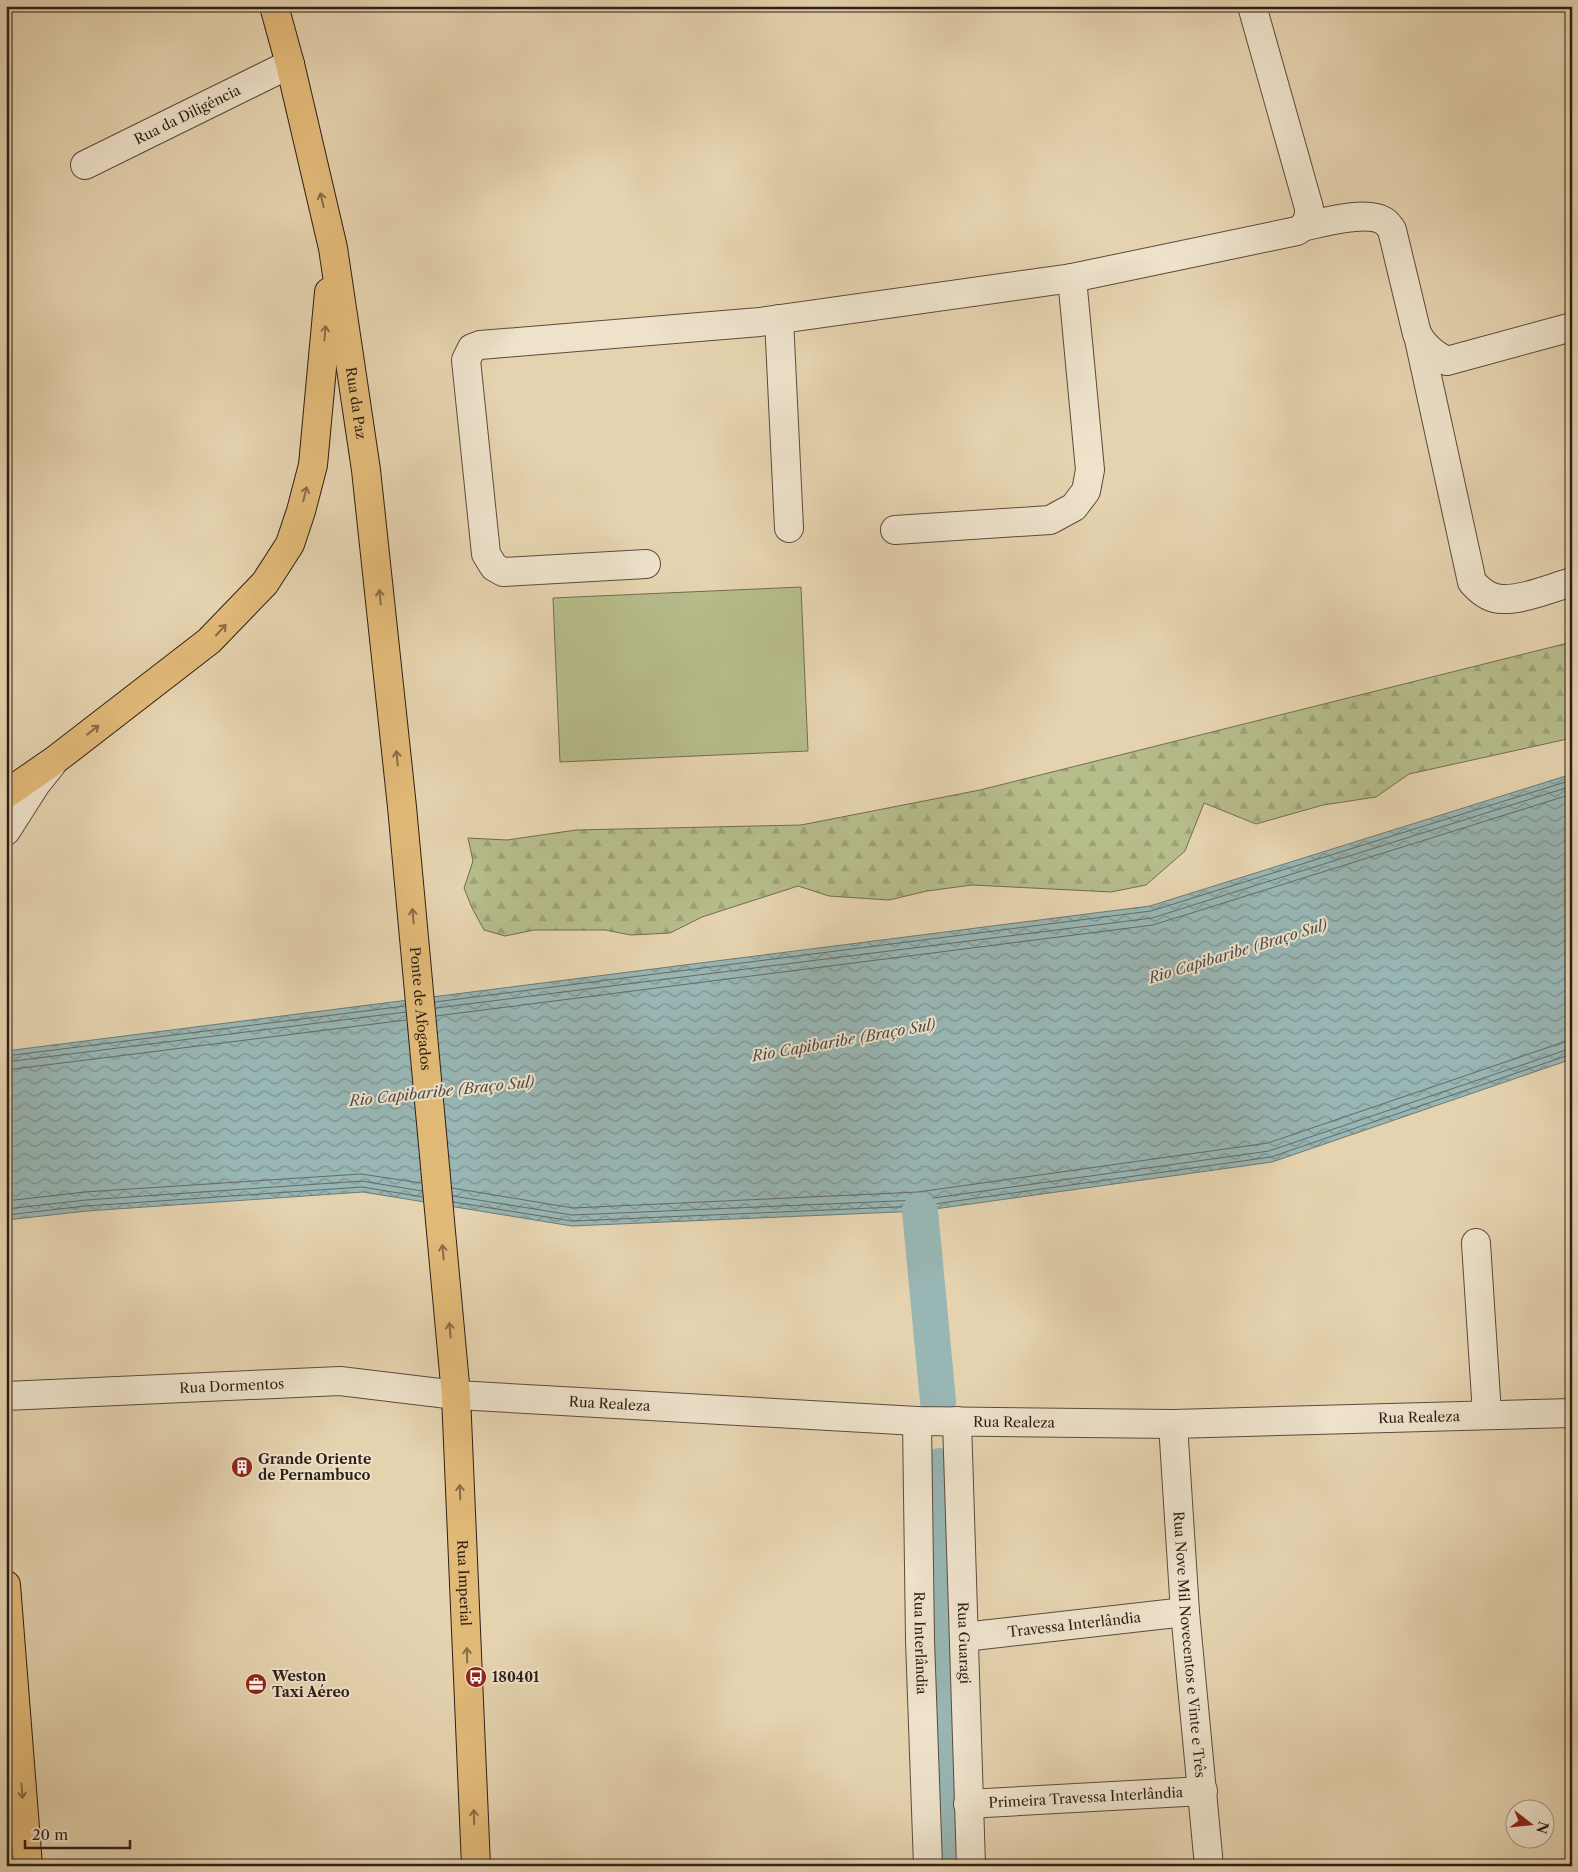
<svg xmlns="http://www.w3.org/2000/svg" width="1578" height="1872" viewBox="0 0 1578 1872" font-family="'Libre Caslon Text',serif">
  <style>
    .green { fill: #b6bc8a; stroke: #726d50 }
    .forest { fill: url(#forest-firs); stroke: #726d50 }
    .water { fill: url(#water-waves); stroke: #6e7975 }
    .lines { fill: none; stroke-linecap: round; stroke-linejoin: round }
    .shore { stroke: #646a66; stroke-width: 1 }
    .canal { stroke: #98b6b4; stroke-width: 36 }
    .minor-casing { stroke: #5c4b3d; stroke-width: 30 }
    .highway-casing { stroke: #2f1e17; stroke-width: 30 }
    .minor { stroke: #eee2cb; stroke-width: 28 }
    .highway { stroke: #e2ba78; stroke-width: 28 }
    .oneway { stroke: #886c48 }
    .labels { text-anchor: middle; dominant-baseline: central; stroke-width: 4; stroke-linejoin: round; paint-order: stroke }
    .street-label { font-size: 14px; fill: #2f1e17; stroke: #eee2cb }
    .poi-label { font-size: 14px; font-weight: bold; fill: #2f1e17; stroke: #eee2cb; text-anchor: start }
    .water-label { font-size: 15px; font-style: italic; fill: #4e4c46; stroke: #eee2cb }
  </style>
  <defs>
    <pattern id="forest-firs" width="22" height="20" patternUnits="userSpaceOnUse" patternTransform="scale(1.25)"><rect width="22" height="20" fill="#b6bc8a"/><path d="M5 1l3.5 6h-7zM16 11l3.5 6h-7z" fill="#9da176"/></pattern>
    <pattern id="water-waves" width="16" height="10" patternUnits="userSpaceOnUse" patternTransform="scale(1.25)"><rect width="16" height="10" fill="#98b6b4"/><path d="M0 5q4-4 8 0t8 0" fill="none" stroke="#7c9391"/></pattern>
  </defs>
  <rect width="100%" height="100%" fill="#e5d3af"/>
  <filter id="stains"><feTurbulence type="fractalNoise" baseFrequency=".004" numOctaves="4"/><feColorMatrix values="0 0 0 0 .2 0 0 0 0 .09 0 0 0 0 .02 0 0 0 .5 -.17"/></filter>
  <radialGradient id="worn" r=".72"><stop offset=".6" stop-color="#630" stop-opacity="0"/><stop offset="1" stop-color="#630" stop-opacity=".3"/></radialGradient>
  <polygon class="green" points="801,587 808,751 560,762 553,598"/>
  <polygon class="forest" points="1572,642 1572,738 1409,774 1376,797 1323,805 1256,824 1204,803 1185,851 1146,885 1111,892 972,885 927,891 889,900 829,896 798,886 702,917 670,933 631,935 605,930 534,930 505,936 484,930 472,908 464,888 473,861 468,838 507,840 576,830 801,825 980,790"/>
  <polygon class="water" points="1572,774 1572,1059 1272,1162 920,1211 572,1226 363,1192 87,1211 6,1220 6,1051 1150,906"/>
  <g class="lines">
    <g class="shore">
      <polyline points="435,1002 1151,911 1572,780"/>
      <polyline points="436,1008 1152,918 1572,786"/>
      <polyline points="436,1016 1153,925 1572,794"/>
      <polyline points="6,1056 405,1006"/>
      <polyline points="6,1062 406,1012"/>
      <polyline points="6,1070 406,1020"/>
      <polyline points="452,1188 573,1208 918,1192 1268,1143 1564,1042 1572,1041"/>
      <polyline points="453,1196 572,1215 919,1200 1269,1151 1572,1048"/>
      <polyline points="6,1201 85,1192 361,1174 421,1183"/>
      <polyline points="453,1202 572,1221 920,1206 1271,1157 1572,1054"/>
      <polyline points="6,1209 86,1200 362,1181 422,1191"/>
      <polyline points="6,1215 86,1206 362,1187 423,1197"/>
    </g>
    <g class="canal">
      <polyline points="920,1211 938,1401"/>
      <polyline points="940,1466 953,1866"/>
    </g>
    <g class="minor-casing">
      <g id="minor">
        <path id="s1" d="M85,165L290,64"/>
        <path d="M1306,226C1325,222 1367,210 1384,221C1387,223 1390,227 1392,230L1417,334C1425,347 1433,354 1447,361L1572,327"/>
        <polyline points="779,319 789,528"/>
        <path d="M1418,335L1472,582C1479,590 1489,599 1502,599C1523,600 1551,588 1572,582"/>
        <polyline points="895,530 1050,520 1074,507 1086,491 1090,470 1072,278"/>
        <path d="M646,564L503,572L494,567L486,554L466,360L472,348L480,345L760,322L1072,278L1297,231C1307,225 1309,220 1309,208L1252,6"/>
        <polyline points="6,831 36,784 52,764"/>
        <polyline points="1476,1243 1487,1414"/>
        <path id="s2" d="M6,1396L340,1381L456,1395L917,1421L1173,1424L1572,1413"/>
        <path id="s3" d="M917,1421L920,1640L928,1866"/>
        <path id="s4" d="M957,1421L971,1866"/>
        <path id="s5" d="M1173,1424L1185,1612L1209,1866"/>
        <path id="s6" d="M964,1637L1185,1612"/>
        <path id="s7" d="M968,1804L1203,1791"/>
      </g>
    </g>
    <g class="highway-casing">
      <g id="highway">
        <path id="s8" d="M274,6L290,64L333,248L366,470L402,807L456,1395L476,1866"/>
        <polyline points="6,794 55,760 209,641 265,583 290,544 301,511 313,465 329,292"/>
        <polyline points="6,1585 28,1866"/>
      </g>
    </g>
    <use href="#minor" class="minor"/>
    <use href="#highway" class="highway"/>
  </g>
  <defs><path id="oneway-shaft" d="M-6 0H5M1.5-3L5.5 0L1.5 3" fill="none" stroke-width="1.6" stroke-linecap="round" stroke-linejoin="round" transform="scale(1.25)"/></defs>
  <g class="oneway">
    <use href="#oneway-shaft" transform="translate(322 200) rotate(-103)"/>
    <use href="#oneway-shaft" transform="translate(325 333) rotate(-85)"/>
    <use href="#oneway-shaft" transform="translate(305 494) rotate(-76)"/>
    <use href="#oneway-shaft" transform="translate(380 597) rotate(-96)"/>
    <use href="#oneway-shaft" transform="translate(221 630) rotate(-47)"/>
    <use href="#oneway-shaft" transform="translate(93 730) rotate(-38)"/>
    <use href="#oneway-shaft" transform="translate(397 758) rotate(-96)"/>
    <use href="#oneway-shaft" transform="translate(413 916) rotate(-95)"/>
    <use href="#oneway-shaft" transform="translate(443 1252) rotate(-95)"/>
    <use href="#oneway-shaft" transform="translate(450 1330) rotate(-95)"/>
    <use href="#oneway-shaft" transform="translate(460 1492) rotate(-92)"/>
    <use href="#oneway-shaft" transform="translate(467 1655) rotate(-92)"/>
    <use href="#oneway-shaft" transform="translate(22 1791) rotate(86)"/>
    <use href="#oneway-shaft" transform="translate(474 1817) rotate(-92)"/>
  </g>
  <defs>
    <g id="building-disc" transform="scale(1.125)"><circle r="9.5" fill="#8f2418" stroke="#eee2cb"/><path d="M-4-6H4V6H1V3H-1V6H-4ZM-2.5-4.3h1.7v1.8h-1.7ZM.8-4.3h1.7v1.8H.8ZM-2.5-1h1.7V.8h-1.7ZM.8-1h1.7V.8H.8Z" fill="#fff"/></g>
    <g id="bus-disc" transform="scale(1.125)"><circle r="9.5" fill="#8f2418" stroke="#eee2cb"/><path d="M-5-6H5V4H4V6H2V4H-2V6H-4V4H-5ZM-3.5-4V0h7V-4ZM-3.5 1.2v1.5H-2V1.2ZM2 1.2v1.5H3.5V1.2Z" fill="#fff"/></g>
    <g id="office-disc" transform="scale(1.125)"><circle r="9.5" fill="#8f2418" stroke="#eee2cb"/><path d="M-6-3h4V-5.5h4V-3h4V5H-6ZM-1-4.5V-3h2v-1.5ZM-6 0V1H6V0Z" fill="#fff"/></g>
  </defs>
  <g fill-rule="evenodd">
    <use href="#building-disc" x="242" y="1467"/>
    <use href="#bus-disc" x="476" y="1677"/>
    <use href="#office-disc" x="256" y="1684"/>
  </g>
  <g class="labels">
    <g class="street-label">
      <text stroke="none"><textPath href="#s1" startOffset="114">Rua da Diligência</textPath></text>
      <text stroke="none"><textPath href="#s8" startOffset="406">Rua da Paz</textPath></text>
      <text stroke="none"><textPath href="#s8" startOffset="1015">Ponte de Afogados</textPath></text>
      <text stroke="none"><textPath href="#s2" startOffset="226">Rua Dormentos</textPath></text>
      <text stroke="none"><textPath href="#s2" startOffset="605">Rua Realeza</textPath></text>
      <text stroke="none"><textPath href="#s2" startOffset="1415">Rua Realeza</textPath></text>
      <text stroke="none"><textPath href="#s2" startOffset="1010">Rua Realeza</textPath></text>
      <text stroke="none"><textPath href="#s8" startOffset="1591">Rua Imperial</textPath></text>
      <text stroke="none"><textPath href="#s6" startOffset="111">Travessa Interlândia</textPath></text>
      <text stroke="none"><textPath href="#s3" startOffset="222">Rua Interlândia</textPath></text>
      <text stroke="none"><textPath href="#s4" startOffset="222">Rua Guaragi</textPath></text>
      <text stroke="none"><textPath href="#s5" startOffset="221">Rua Nove Mil Novecentos e Vinte e Três</textPath></text>
      <text stroke="none"><textPath href="#s7" startOffset="118">Primeira Travessa Interlândia</textPath></text>
    </g>
    <g class="poi-label">
      <text x="258" y="1459">Grande Oriente<tspan x="258" dy="16">de Pernambuco</tspan></text>
      <text x="272" y="1676">Weston<tspan x="272" dy="16">Taxi Aéreo</tspan></text>
      <text x="492" y="1677">180401</text>
    </g>
    <g class="water-label">
      <text transform="translate(1238 951) rotate(-17)">Rio Capibaribe (Braço Sul)</text>
      <text transform="translate(844 1040) rotate(-10)">Rio Capibaribe (Braço Sul)</text>
      <text transform="translate(442 1091) rotate(-6)">Rio Capibaribe (Braço Sul)</text>
    </g>
  </g>
  <rect width="1578" height="1872" fill="none" stroke="#e5d3af" stroke-width="25"/>
  <rect x="8" y="8" width="1563" height="1857" fill="none" stroke="#2f1e17" stroke-width="2.5"/>
  <rect x="12" y="12" width="1553" height="1847" fill="none" stroke="#2f1e17"/>
  <g transform="translate(1530 1824) rotate(106)"><circle r="24" fill="#eee2cb" stroke="#a29483"/>
  <path d="M0-4L9 19L0 12L-9 19Z" fill="#8f2418"/>
  <text y="-8" font-size="14" font-weight="bold" text-anchor="middle" fill="#2f1e17">N</text>
  </g>
  <path d="M25 1840v8h105v-8" fill="none" stroke="#2f1e17" stroke-width="2.5"/>
  <text x="32" y="1840" font-size="15" fill="#2f1e17" stroke="#eee2cb" stroke-width="4" paint-order="stroke">20 m</text>
  <rect width="100%" height="100%" filter="url(#stains)"/>
  <rect width="100%" height="100%" fill="url(#worn)"/>
</svg>
